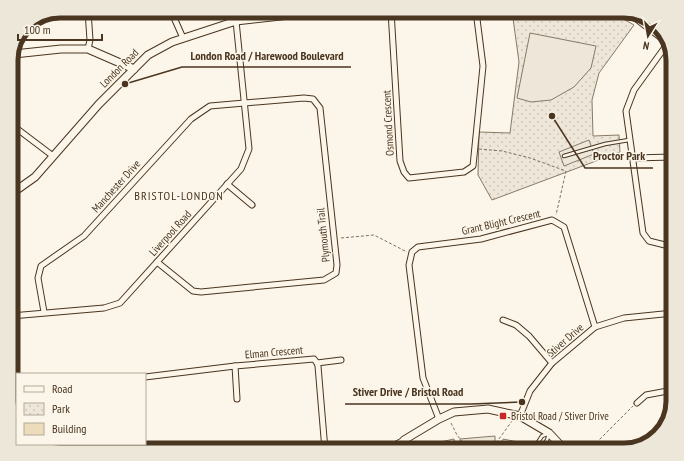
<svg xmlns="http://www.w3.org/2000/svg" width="684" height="461" viewBox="0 0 684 461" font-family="'PT Sans Narrow',sans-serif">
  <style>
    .park { fill: url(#park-dots); stroke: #887966 }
    .pitch { fill: #ede6d9; stroke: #887966 }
    .parking { fill: #ede7d9; stroke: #887966 }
    .building { fill: url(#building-back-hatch); stroke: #4a3520 }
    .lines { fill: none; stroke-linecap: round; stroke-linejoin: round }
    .lane-casing { stroke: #4a3520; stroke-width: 4.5 }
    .street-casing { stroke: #4a3520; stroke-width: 7 }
    .secondary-casing { stroke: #4a3520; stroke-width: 9 }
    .path { stroke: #7f6f5c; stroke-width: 1; stroke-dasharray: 3 2; stroke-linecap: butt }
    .lane { stroke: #fbf6e9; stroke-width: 2.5 }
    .street { stroke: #fbf6e9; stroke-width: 5 }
    .secondary { stroke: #fbf6e9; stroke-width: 7 }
    .poi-dot { fill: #c62828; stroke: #fbf6e9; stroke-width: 1.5 }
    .labels { text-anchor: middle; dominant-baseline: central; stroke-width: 3; stroke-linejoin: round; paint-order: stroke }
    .street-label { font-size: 11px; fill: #4a3520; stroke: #fbf6e9 }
    .poi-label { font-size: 11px; fill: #4a3520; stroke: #fbf6e9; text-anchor: start }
    .neighbourhood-label { font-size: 12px; letter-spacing: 1px; fill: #4a3520; stroke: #fbf6e9 }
    .rim { fill: none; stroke: #4a3520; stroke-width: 5 }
    .leader { fill: none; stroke: #4a3520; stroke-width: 1.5 }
    .callout-dot { fill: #4a3520; stroke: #fbf6e9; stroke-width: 1.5 }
    .callout-label { font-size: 12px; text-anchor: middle; font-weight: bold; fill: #4a3520; stroke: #fbf6e9; stroke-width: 3; stroke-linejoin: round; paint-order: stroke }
  </style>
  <defs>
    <pattern id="park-dots" width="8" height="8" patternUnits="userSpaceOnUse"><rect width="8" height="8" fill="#ede6d9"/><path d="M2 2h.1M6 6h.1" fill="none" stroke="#cdc6ba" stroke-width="1.8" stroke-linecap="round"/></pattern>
    <pattern id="building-back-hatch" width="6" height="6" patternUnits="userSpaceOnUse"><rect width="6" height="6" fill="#ecdcbc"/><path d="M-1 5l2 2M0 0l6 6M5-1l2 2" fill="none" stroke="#ccbda1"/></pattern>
  </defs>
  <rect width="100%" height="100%" fill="#fbf6e9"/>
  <polygon class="park" points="512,11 609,11 634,25 599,73 592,100 593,136 619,135 620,152 492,200 478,175 479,132 510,133 519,62"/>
  <polygon class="pitch" points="530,33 596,46 591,68 574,87 551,100 531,102 517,98"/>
  <g class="parking">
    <polygon points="589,140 594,154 564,166 559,152"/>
    <polygon points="495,436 495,444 502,444 503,439 528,444 527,450 434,450 431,444 454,439 455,443 460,442 460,439"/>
  </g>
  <polygon class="building" points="182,11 194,11 196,16 185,18"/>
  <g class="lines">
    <g class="lane-casing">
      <g id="lane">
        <polyline points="564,156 605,144 629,140"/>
        <polyline points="404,441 407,450"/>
        <polyline points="469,450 500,448 507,450"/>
        <polyline points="533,450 542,436 547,434"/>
        <polyline points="541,450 547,440 549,434"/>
      </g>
    </g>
    <g class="street-casing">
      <g id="street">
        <polyline points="88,11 90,40 88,49"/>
        <polyline points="171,11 183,38"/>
        <polyline points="391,11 400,161 404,172 409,178 464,172 473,166 483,66 476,11"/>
        <polyline points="668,43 634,90 626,111 643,233 649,241 665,245 673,244"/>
        <polyline points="11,129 16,128 53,156"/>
        <polyline points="633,158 673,157"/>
        <polyline points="227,184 252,205"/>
        <polyline points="44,312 38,278 41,266 84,236 191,119 210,106 304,98 313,99 320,108 337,265 336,273 324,280 201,292 193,291 157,262"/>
        <polyline points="11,316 104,308 120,303 241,169 249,149 236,21"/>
        <polyline points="503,320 516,325 529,336 552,363"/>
        <polyline points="317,363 341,360"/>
        <polyline points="235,366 237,399"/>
        <polyline points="145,377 235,366 314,359 317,363 318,366 325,450"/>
        <polyline points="637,403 646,395 673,390"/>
        <polyline points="520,416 530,391 552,363 595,327 624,318 673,313"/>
        <polyline points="439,419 423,378 409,265 412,252 418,247 481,239 552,220 564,227 595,327"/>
        <polyline points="59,444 59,450"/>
        <polyline points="132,450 146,449 155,450"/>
        <polyline points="385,450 404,440"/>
      </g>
    </g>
    <g class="secondary-casing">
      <g id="secondary">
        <polyline points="630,13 668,42"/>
        <polyline points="14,52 14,54 61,49 88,49 134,69"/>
        <polyline points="11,194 35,177 99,104 148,55 172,42 236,21 325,11"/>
        <polyline points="404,440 439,419 454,412 488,409 520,416 549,433 565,450"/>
      </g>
    </g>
    <g class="path">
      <polyline points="479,149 502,151 530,158 566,171 556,215"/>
      <polyline points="341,238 374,235 407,252"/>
      <polyline points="451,423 457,435 466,446"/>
      <polyline points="496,443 512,421"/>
      <polyline points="589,450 633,406"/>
    </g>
    <use href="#lane" class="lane"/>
    <use href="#street" class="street"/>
    <use href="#secondary" class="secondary"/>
  </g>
  <rect class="poi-dot" x="499" y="412" width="8" height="8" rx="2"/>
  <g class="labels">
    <g class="street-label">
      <text transform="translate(119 68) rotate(-45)">London Road</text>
      <text transform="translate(388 123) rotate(-93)">Osmond Crescent</text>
      <text transform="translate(116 186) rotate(-48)">Manchester Drive</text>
      <text transform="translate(501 222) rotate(-13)">Grant Blight Crescent</text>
      <text transform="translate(170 233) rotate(-48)">Liverpool Road</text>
      <text transform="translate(323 235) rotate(-96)">Plymouth Trail</text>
      <text transform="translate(565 340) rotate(-41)">Stiver Drive</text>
      <text transform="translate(274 352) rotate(-5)">Elman Crescent</text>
    </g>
    <g class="poi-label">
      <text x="511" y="416">Bristol Road / Stiver Drive</text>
    </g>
    <g class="neighbourhood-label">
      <text x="179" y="195">BRISTOL-LONDON</text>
    </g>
  </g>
  <path d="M0 0H684V461H0ZM60 18H624A42 42 0 0 1 666 60V401A42 42 0 0 1 624 443H60A42 42 0 0 1 18 401V60A42 42 0 0 1 60 18Z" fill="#ede7d9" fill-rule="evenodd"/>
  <path class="rim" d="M60 18H624A42 42 0 0 1 666 60V401A42 42 0 0 1 624 443H60A42 42 0 0 1 18 401V60A42 42 0 0 1 60 18Z"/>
  <path class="leader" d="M125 84L182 67H351M552 116L585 168H653M522 402L471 404H345"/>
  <g class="callout-dot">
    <circle cx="125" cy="84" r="4"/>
    <circle cx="552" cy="116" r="4"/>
    <circle cx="522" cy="402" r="4"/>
  </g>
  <g class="callout-label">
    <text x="267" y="60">London Road / Harewood Boulevard</text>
    <text x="619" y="160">Proctor Park</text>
    <text x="408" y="396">Stiver Drive / Bristol Road</text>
  </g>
  <rect x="16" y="373" width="130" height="72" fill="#fbf6e9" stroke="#b4a999"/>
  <rect x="24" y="386" width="20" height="6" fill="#fbf6e9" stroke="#b4a999"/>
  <text x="52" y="393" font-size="12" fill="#4a3520">Road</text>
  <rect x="24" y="403" width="20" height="12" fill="url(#park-dots)" stroke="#b4a999"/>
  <text x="52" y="413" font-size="12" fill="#4a3520">Park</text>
  <rect x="24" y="423" width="20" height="12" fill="#ecdcbc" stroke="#b4a999"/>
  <text x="52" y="433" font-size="12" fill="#4a3520">Building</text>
  <g transform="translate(648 36) rotate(191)" stroke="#fbf6e9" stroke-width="3" paint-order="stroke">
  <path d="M0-3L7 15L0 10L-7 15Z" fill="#4a3520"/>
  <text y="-6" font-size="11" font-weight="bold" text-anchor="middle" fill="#4a3520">N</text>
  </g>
  <path d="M18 34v6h84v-6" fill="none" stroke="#4a3520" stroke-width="2"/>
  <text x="24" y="34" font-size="12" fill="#4a3520" stroke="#fbf6e9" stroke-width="3" paint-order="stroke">100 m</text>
</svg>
